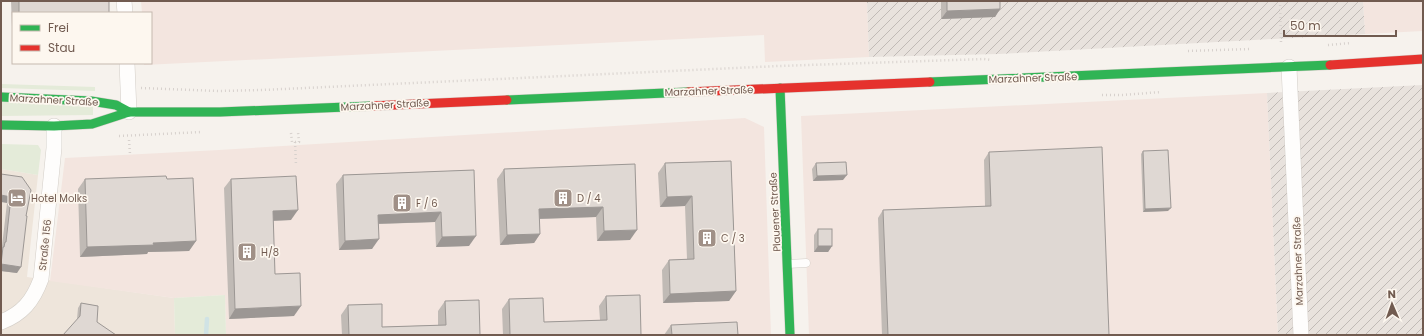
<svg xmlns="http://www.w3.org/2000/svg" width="1424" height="336" viewBox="0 0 1424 336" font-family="Poppins,sans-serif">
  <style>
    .residential { fill: #eee5db }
    .commercial { fill: #f3e5df }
    .industrial { fill: url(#industrial-furrows) }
    .green { fill: #e4ebd9 }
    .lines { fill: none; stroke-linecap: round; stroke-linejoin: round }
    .stream { stroke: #d0e3e5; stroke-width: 4.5 }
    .lane-casing { stroke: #d3cec8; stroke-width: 9 }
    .street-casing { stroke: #d3cec8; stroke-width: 16 }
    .fast-casing { stroke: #d4cec8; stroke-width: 10 }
    .jam-casing { stroke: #d4cec8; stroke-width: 10 }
    .path { stroke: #d7d1cd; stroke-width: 2.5; stroke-dasharray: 1 3; stroke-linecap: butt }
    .lane { stroke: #fefdfc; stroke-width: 8 }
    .street { stroke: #fefdfc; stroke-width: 15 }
    .fast { stroke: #30b455; stroke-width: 9 }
    .jam { stroke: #e5322d; stroke-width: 9 }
    .wall { fill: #c0bab5 }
    .shaded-wall { fill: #9c9794 }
    .building { fill: #dfd8d3; stroke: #9c9794 }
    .labels { text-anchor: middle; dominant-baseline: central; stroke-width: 3.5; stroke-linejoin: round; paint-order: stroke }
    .street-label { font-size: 10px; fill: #715b50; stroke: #fdf7ef }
    .poi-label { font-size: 10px; fill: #715b50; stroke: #fdf7ef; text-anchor: start }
  </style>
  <defs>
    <pattern id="industrial-furrows" width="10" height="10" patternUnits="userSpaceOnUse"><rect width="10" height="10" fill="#e8e2dd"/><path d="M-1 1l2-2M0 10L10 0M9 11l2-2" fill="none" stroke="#c0bab6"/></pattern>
  </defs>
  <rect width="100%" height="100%" fill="#f6f2ed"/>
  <polygon class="residential" points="1,169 38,175 27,277 174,298 175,335 1,335"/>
  <g class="commercial">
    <polygon points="141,1 867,1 869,57 765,62 764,35 144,65 144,63 151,63 151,13 142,13"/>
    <polygon points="1363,1 1423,1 1423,31 1365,34"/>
    <polygon points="1267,93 1278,335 809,335 801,116"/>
    <polygon points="745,118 764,127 771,335 226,335 225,295 174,298 50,281 65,158 219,150"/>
  </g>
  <g class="industrial">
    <polygon points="867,1 1363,1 1365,34 999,54 869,57"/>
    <polygon points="1423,85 1423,335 1278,335 1267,93"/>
  </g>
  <g class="green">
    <polygon points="1,84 95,87 95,91 1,88"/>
    <polygon points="1,102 93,107 93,115 1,116"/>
    <polygon points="1,144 38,145 41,150 38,175 1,169"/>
    <polygon points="225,295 226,335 175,335 174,298"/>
  </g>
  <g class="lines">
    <polyline class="stream" points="206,335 207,319"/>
    <g class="lane-casing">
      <polyline id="lane" points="788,264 806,263"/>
    </g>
    <g class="street-casing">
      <g id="street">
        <polyline points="124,1 125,13"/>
        <polyline points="127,63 129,112"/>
        <polyline points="1289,67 1301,335"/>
        <path d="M1,322C22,314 33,301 41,279L54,148V126"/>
      </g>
    </g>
    <g class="fast-casing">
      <g id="fast">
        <polyline points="930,82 1330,65"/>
        <polyline points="780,88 790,335"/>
        <polyline points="1,97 91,101 116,105 129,112"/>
        <polyline points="507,100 688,92"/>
        <polyline points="1,125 54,126 92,124 129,112 220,112 371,106"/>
      </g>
    </g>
    <g class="jam-casing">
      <g id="jam">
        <polyline points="1330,65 1423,59"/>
        <polyline points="688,92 930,82"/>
        <polyline points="371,106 507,100"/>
      </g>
    </g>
    <g class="path">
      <polyline points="1280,1 1281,42"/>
      <polyline points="1328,45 1351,43"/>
      <polyline points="1188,51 1249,49"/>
      <polyline points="141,88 218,91 262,90 779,66 984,59 991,60"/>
      <polyline points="1102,95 1122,95 1161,92"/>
      <polyline points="291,133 292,142 299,142 298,132"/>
      <polyline points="119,136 202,132"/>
      <polyline points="129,140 130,154"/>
      <polyline points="295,142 296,165"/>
    </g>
    <use href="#lane" class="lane"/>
    <use href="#street" class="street"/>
    <use href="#fast" class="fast"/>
    <use href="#jam" class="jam"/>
  </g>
  <g class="wall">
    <polygon points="11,1 109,1 109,13 13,13 13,52"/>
    <polygon points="941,1 1000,1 1000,9 995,17 941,19"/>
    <polygon points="1143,151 1168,211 1143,212 1141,154"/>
    <polygon points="989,152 1109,335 882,335 878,218 883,210 985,206 984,160"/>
    <polygon points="731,161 736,291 729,301 663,303 662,270 669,260 687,259 685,206 660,207 658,173 665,163"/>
    <polygon points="816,163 843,180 813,181 812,169"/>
    <polygon points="635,164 630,240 597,241 596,217 540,219 540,234 534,243 500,245 497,179 504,169"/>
    <polygon points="474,170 469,246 436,247 435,222 379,224 372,249 339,250 336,184 343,175"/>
    <polygon points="1,174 26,216 17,273 1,271 1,247 2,246 7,203"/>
    <polygon points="85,179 167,179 196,241 189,251 148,252 147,254 80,257 78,189"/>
    <polygon points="231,179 291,220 273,221 275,274 294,316 229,319 224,188"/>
    <polygon points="818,229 832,246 828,252 814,252 814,235"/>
    <polygon points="606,296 641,335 503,335 502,309 509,299 544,322 600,320 599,306"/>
    <polygon points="445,301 480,335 342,335 341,315 348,305 382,327 438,325 438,311"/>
    <polygon points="81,303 98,306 77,319 78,308"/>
    <polygon points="671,325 738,335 664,335"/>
  </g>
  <g class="shaded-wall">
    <polygon points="1000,9 995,17 941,19 947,11"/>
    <polygon points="847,175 843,180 813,181 817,176"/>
    <polygon points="1,195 11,197 7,203 1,202"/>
    <polygon points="692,196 685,206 660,207 667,197"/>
    <polygon points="603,207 596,217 533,219 539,209"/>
    <polygon points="1171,208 1168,211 1143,212 1145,209"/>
    <polygon points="298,210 291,220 266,221 273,211"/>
    <polygon points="441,212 435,222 371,224 378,215"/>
    <polygon points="637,230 630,240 597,241 604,231"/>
    <polygon points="540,234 534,243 500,245 507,235"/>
    <polygon points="476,236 469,246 436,247 442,237"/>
    <polygon points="379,239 372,249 339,250 345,241"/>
    <polygon points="196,241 189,251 148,252 147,254 80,257 87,247 153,243"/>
    <polygon points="818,246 832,246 828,252 814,252"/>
    <polygon points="1,264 21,267 17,273 1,271"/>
    <polygon points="736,291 729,301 663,303 670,294"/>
    <polygon points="301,306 294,316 229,319 235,309"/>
  </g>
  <g class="building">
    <rect x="19" y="1" width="90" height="12"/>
    <polygon points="947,1 1000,1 1000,9 947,11"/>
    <polygon points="1102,147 1109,335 888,335 883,210 991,206 989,152"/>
    <polygon points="1168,150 1171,208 1145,209 1143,151"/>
    <polygon points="731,161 736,291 670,294 669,260 694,259 692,196 667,197 665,163"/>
    <polygon points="846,162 847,175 817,176 816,163"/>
    <polygon points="635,164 637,230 604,231 603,207 539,209 540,234 507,235 504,169"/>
    <polygon points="474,170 476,236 442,237 441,212 378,215 379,239 345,241 343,175"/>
    <polygon points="1,174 22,177 31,190 26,216 27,216 21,267 1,264 3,247 4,247 5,242 6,242 11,197 1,195"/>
    <polygon points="166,176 167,179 193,178 196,241 153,243 154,245 87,247 85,179"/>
    <polygon points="296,176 298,210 273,211 275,274 300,273 301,306 235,309 231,179"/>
    <rect x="818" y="229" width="14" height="17"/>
    <polygon points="640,295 641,335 510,335 509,299 543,298 544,322 607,320 606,296"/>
    <polygon points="479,300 480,335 349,335 348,305 382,304 382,327 446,325 445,301"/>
    <polygon points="81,303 98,306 97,322 116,335 63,335 80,316"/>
    <polygon points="737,322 738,335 672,335 671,325"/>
  </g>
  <defs>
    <g id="hotel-square" transform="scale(1)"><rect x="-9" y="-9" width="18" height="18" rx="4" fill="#a09087" stroke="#fdf7ef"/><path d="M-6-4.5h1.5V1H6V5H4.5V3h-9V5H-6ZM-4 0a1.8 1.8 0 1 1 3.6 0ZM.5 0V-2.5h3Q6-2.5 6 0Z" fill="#fff"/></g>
    <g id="building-square" transform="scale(1)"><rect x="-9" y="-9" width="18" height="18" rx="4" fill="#a09087" stroke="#fdf7ef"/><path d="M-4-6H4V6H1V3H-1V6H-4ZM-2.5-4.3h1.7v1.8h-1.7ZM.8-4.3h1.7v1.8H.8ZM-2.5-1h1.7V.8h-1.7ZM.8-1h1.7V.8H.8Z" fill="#fff"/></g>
  </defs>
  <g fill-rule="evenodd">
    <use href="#hotel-square" x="17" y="198"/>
    <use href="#building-square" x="563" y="198"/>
    <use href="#building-square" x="402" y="203"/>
    <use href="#building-square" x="707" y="238"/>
    <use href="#building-square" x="247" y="252"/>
  </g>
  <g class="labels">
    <g class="street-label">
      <text transform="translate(1033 78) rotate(-2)">Marzahner Straße</text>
      <text transform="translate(709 91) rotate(-2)">Marzahner Straße</text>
      <text transform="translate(54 100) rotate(3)">Marzahner Straße</text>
      <text transform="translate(385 105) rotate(-3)">Marzahner Straße</text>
      <text transform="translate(775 212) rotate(-93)">Plauener Straße</text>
      <text transform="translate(45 245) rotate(-84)">Straße 156</text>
      <text transform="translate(1298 261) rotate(-92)">Marzahner Straße</text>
    </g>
    <g class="poi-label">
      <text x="31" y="198">Hotel Molks</text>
      <text x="577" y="198">D / 4</text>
      <text x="416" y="203">F / 6</text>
      <text x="721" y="238">C / 3</text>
      <text x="261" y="252">H/8</text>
    </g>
  </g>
  <rect width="1424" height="336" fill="none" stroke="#715b50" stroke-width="4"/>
  <rect x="12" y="12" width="140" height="52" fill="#fdf7ef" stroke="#c5b9af"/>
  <rect x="20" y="25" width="20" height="6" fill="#30b455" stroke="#c5b9af"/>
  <text x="48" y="32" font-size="12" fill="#715b50">Frei</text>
  <rect x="20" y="45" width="20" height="6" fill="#e5322d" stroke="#c5b9af"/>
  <text x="48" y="52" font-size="12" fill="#715b50">Stau</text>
  <g transform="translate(1392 304) rotate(358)" stroke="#fdf7ef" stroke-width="3" paint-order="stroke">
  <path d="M0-3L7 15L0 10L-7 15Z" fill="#715b50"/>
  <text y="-6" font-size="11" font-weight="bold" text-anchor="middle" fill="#715b50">N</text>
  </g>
  <path d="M1284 30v6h112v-6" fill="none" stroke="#715b50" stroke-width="2"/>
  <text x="1290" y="30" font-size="12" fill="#715b50" stroke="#fdf7ef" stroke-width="3" paint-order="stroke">50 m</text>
</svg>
